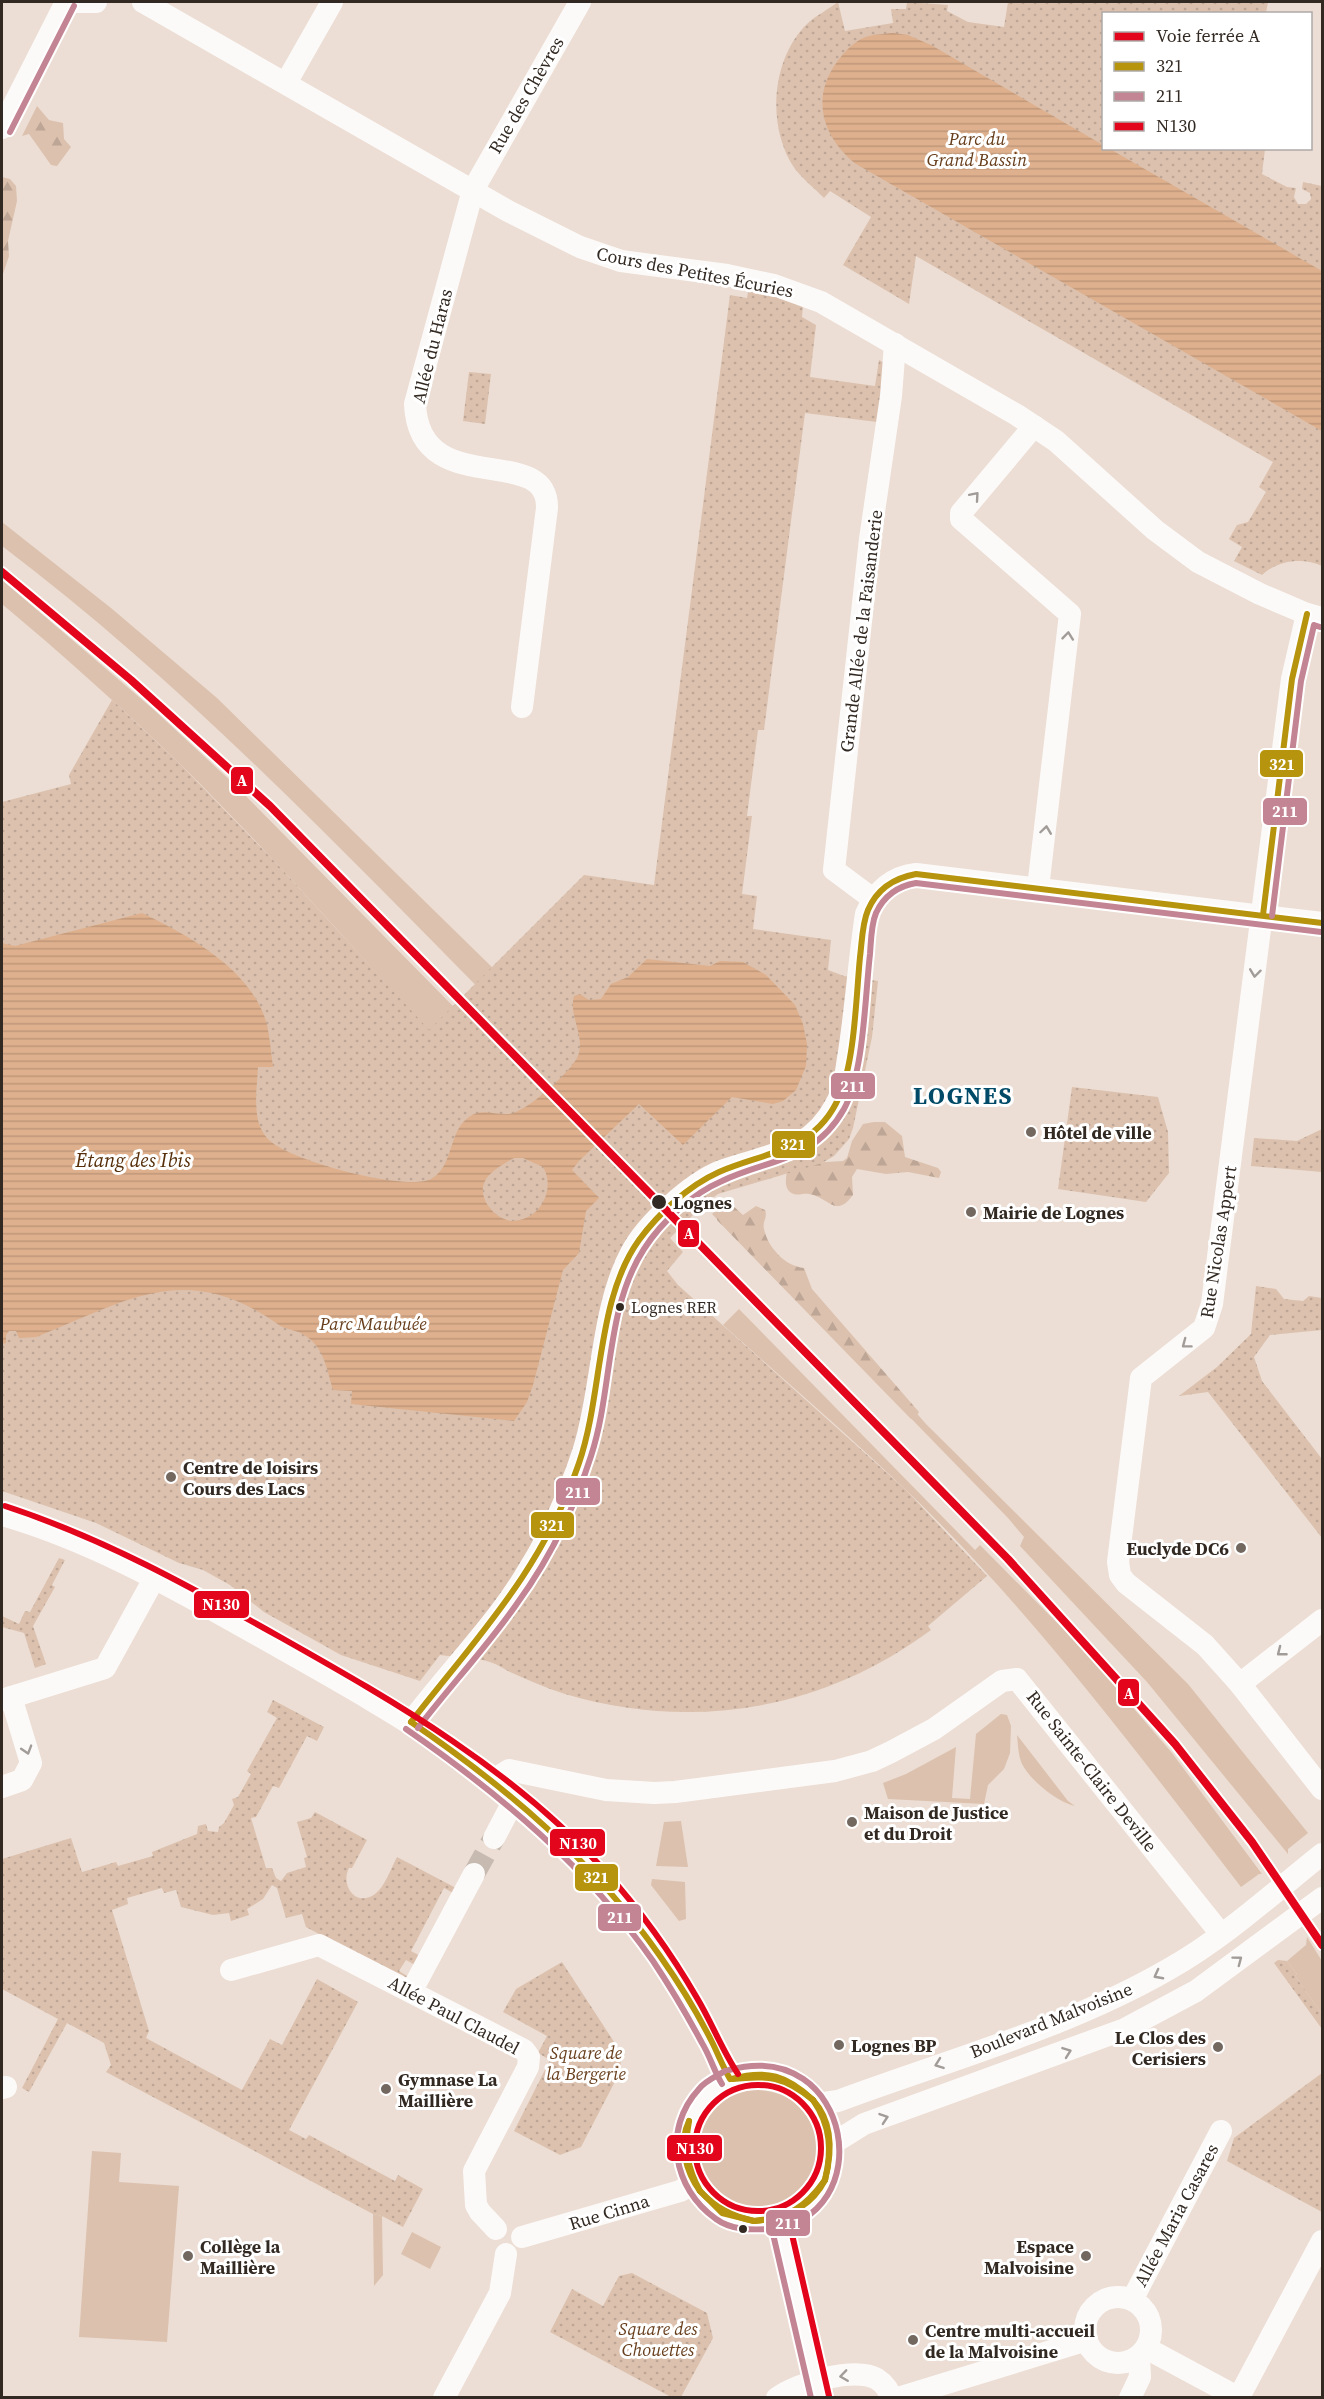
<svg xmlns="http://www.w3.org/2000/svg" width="1324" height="2399" viewBox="0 0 1324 2399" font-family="'Source Serif 4',serif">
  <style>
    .grass { fill: #dcc1ae }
    .forest { fill: url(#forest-firs) }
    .park { fill: url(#park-dots) }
    .water { fill: url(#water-rules); fill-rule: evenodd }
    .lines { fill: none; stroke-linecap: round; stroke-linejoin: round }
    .minor-tunnel { stroke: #c7bab0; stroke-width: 22; stroke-dasharray: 22 11; stroke-linecap: butt }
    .minor { stroke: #fcfaf9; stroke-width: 22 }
    .bus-1-casing { stroke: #fff; stroke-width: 10 }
    .bus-2-casing { stroke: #fff; stroke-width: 10 }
    .bus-3-casing { stroke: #fff; stroke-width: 10 }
    .bus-1 { stroke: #b7940d; stroke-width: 6 }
    .bus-2 { stroke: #c38594; stroke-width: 6 }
    .bus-3 { stroke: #e3051c; stroke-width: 6 }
    .rail-1-casing { stroke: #fff; stroke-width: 12 }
    .rail-1 { stroke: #e3051c; stroke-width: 8 }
    .oneway { stroke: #a19c98 }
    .poi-dot { fill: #736860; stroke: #fff; stroke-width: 2 }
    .stop-dot { fill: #322922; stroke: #fff; stroke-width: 2 }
    .labels { text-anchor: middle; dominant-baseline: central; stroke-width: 6; stroke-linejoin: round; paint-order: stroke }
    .bus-label { font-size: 16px; fill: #322922; stroke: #fff; text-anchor: start }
    .street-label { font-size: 18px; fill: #322922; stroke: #fff }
    .park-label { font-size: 18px; font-style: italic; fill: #683f1d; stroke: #fff }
    .poi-label { font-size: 18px; font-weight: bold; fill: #322922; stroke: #fff; text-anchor: start }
    .stop-label { font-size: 18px; font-weight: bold; fill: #322922; stroke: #fff; text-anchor: start }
    .water-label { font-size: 20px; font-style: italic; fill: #562f0a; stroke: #fff }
    .district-label { font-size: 24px; font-weight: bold; letter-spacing: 1.5px; fill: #014a67; stroke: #fff }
    .line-badge { stroke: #fff; stroke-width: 2 }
    .badge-label { font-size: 16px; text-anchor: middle; font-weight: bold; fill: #fff }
  </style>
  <defs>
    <pattern id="forest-firs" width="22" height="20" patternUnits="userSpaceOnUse" patternTransform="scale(1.5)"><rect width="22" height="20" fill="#dcc1ae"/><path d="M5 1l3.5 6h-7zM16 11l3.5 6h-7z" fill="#bda695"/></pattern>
    <pattern id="park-dots" width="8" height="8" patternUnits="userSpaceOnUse" patternTransform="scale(1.5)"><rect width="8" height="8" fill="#dcc1ae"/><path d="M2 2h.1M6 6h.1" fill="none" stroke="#bda695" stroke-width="1.8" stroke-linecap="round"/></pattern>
    <pattern id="water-rules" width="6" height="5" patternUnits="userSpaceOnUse" patternTransform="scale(1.5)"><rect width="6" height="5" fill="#deb08d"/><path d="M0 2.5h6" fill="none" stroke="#bf9779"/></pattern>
  </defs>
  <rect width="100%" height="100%" fill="#ecded4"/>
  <g class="grass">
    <path d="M2,522L111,608L217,698L548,1022L538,1048C365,875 197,693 2,546Z"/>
    <path d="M2,580L153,709L234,784L516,1070L460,1065C367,964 276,858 178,762C121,707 62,654 2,604Z"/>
    <polygon points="728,1207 747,1219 926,1424 1188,1684 1308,1833 1288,1849 1288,1854 1147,1682 1020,1546 1024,1537 1008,1518 712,1214 718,1208"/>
    <path d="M739,1309L975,1550L980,1545L1079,1645L1172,1753L1262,1874H1259L1241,1887C1136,1751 1030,1609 905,1489C846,1433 784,1380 723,1325Z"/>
    <polygon points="1001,1714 1007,1715 1011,1726 1010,1753 1004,1769 988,1785 984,1804 888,1799 883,1783 906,1774 956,1747 952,1798 970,1799 976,1734"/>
    <path d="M1017,1735L1068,1801L1075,1806C1057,1802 1030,1780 1022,1764C1018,1755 1018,1744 1017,1735Z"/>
    <polygon points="681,1821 688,1867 656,1866 664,1822"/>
    <polygon points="652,1879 685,1882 686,1919 679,1921 651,1885"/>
    <polygon points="1307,1937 1322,1961 1322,2014 1295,1976 1297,1974 1287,1961 1306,1945"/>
    <circle cx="758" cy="2149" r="59"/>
    <polygon points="92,2151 121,2153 119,2182 179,2186 167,2342 79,2337"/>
    <polygon points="373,2214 382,2216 383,2275 374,2286"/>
    <polygon points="412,2232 441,2247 430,2269 401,2254"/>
  </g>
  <g class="forest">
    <polygon points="37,106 49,120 63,123 64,139 71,147 57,166 51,165 29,134 22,136"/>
    <polygon points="2,177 10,179 16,186 17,201 8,241 9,256 2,277"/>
    <path d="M874,1122H885L902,1136L905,1157L938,1168L941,1172L939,1178L908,1172L886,1174L857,1169L852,1177L853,1195C835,1219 829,1197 809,1194C803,1193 796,1197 790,1192C784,1187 786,1178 787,1170L810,1163L843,1161L847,1158L852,1141L863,1124Z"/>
    <path d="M731,1204L743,1215L756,1206L765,1210C768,1218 762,1221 764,1229C768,1248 785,1266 804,1268L812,1289L919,1412L915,1418L911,1419L717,1220L720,1210Z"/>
  </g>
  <g class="park">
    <path d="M838,2L845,31L893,23L891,9H906L907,2L948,5L947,11L968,22L1004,27L1008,2H1268L1266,13L1104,14V148L1265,149L1262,174L1287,187L1296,188L1294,197L1298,204H1306L1311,199L1310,193L1302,189L1303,182L1322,186V566C1303,557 1278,560 1262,575L1234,561L1242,547L1229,539L1237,525L1248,522L1266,492L1259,487L1273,462L916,256L909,304L843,265L871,217L830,191L824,198C815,189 803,179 795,169C766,127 771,58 808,23C817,15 829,9 838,2Z"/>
    <path d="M750,279L804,294L802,317L816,325L810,377L875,386L879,360L900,371L893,424L805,413L764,730H758L747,816H752L742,894L757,896L753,929L831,940L828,970L844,976L878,981L872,1037L853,1128L849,1139L834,1156L822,1163L718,1194L704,1204L670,1238L683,1252L667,1271L678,1285L906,1490L987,1576L928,1626L931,1630C823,1710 693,1732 565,1694C546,1688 528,1680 510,1672C504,1669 497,1664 490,1662C474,1657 456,1657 440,1655L420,1681L341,1655L264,1612L230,1585L203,1570L179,1563L96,1523L2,1491V802L71,784L69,775L112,700L179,763L277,864L429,1030L584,875L654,885L730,295L747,298Z"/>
    <polygon points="469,372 491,374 485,424 463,421"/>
    <polygon points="1072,1087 1158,1097 1168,1132 1169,1173 1146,1202 1058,1189"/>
    <polygon points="1322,1129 1322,1172 1251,1166 1254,1138 1297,1141"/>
    <polygon points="1256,1286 1276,1289 1284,1299 1303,1301 1309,1296 1322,1298 1322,1330 1270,1335 1254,1357 1262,1381 1322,1459 1322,1538 1208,1392 1179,1396 1217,1367 1251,1334"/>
    <polygon points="59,1558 65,1560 52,1585 55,1587 33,1626 46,1664 35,1668 24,1633 2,1627 2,1616 19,1624 25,1611 30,1612"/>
    <path d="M273,1700L324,1727L317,1741L307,1736L279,1788L273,1786L256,1817L251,1818L266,1868H272L276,1878L281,1881L287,1873L306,1867L304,1858L307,1857L297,1822L311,1818L315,1812L367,1840L352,1868H349C340,1885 356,1908 375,1894C385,1887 391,1868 397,1857L456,1888L453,1893L444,1888L411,1951L420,1956L415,1965L406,1960L399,1971L409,1977L401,1978L306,1927L302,1914L286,1918L277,1888L272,1885L263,1899L247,1909L249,1915L231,1921L229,1913L213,1915L181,1907L176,1890L164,1893L162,1888L127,1898L128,1904L112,1910L149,2031L146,2038L242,2090L270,2039L282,2045L317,1979L358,2002L289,2130L306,2139L309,2135L395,2181L398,2175L423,2189L403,2227L382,2216L373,2214L106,2072L111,2065L104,2043L67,2023L29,2092L22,2088L58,2019L2,1989V1859L71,1838L82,1872L116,1862L118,1866L153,1856L152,1852L197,1834L198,1826L206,1824L208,1831L218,1832L219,1827L224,1823L234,1805L232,1799L238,1797L251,1774L247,1771L277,1718L267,1712Z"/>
    <polygon points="1278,1960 1287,1961 1297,1974 1295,1976 1322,2014 1322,2029 1274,1963"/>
    <polygon points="562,1962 620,2051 621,2070 581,2147 560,2155 514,2131 550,2060 538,2053 547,2036 503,2012 516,1989"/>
    <polygon points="1322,2073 1322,2212 1227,2161 1234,2138"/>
    <polygon points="632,2273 707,2313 713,2338 681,2397 671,2397 550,2332 572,2289 603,2306 619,2276"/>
  </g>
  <g class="water">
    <path d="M893,33L908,35L931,45L1103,145L1104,148L1110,149L1322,271V431L856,164C823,138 810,98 837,62C845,51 856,39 869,36C877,34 885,34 893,33Z"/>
    <path d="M142,913C188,935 253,970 267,1025C270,1038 271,1053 273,1067H258C257,1089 251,1120 267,1138C285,1160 406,1192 431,1179C455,1166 447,1129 472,1115C484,1109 495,1115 508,1114C525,1114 569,1073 577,1058C587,1038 568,1016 574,996L580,994L589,1000L601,999L611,984L628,977L647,959L710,966L720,961L743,962L766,975L795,1005L803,1024L807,1044L806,1066L796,1090L783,1101L773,1104L732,1097L683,1145L639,1104L579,1161L572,1170L599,1198L586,1211L579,1253L563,1270L533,1385L527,1402L514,1421L351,1404L352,1391L333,1390C327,1370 324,1346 304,1335C297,1330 287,1330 279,1325C186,1259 129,1300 36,1337L19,1338L16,1331H9L6,1335V1343L2,1344V943L15,946ZM514,1158H523L543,1167C556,1188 541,1220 513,1221C496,1221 476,1198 485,1181C490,1171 505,1163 514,1158Z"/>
  </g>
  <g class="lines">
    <polyline class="minor-tunnel" points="474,1874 494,1838"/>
    <g class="minor">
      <polyline points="75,2 96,2"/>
      <polyline points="143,2 508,211 580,247 621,261 727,275 774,285 821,302 1017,415 1056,441 1155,530 1198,562 1260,594 1307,614 1322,618"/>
      <polyline points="286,83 332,2"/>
      <polyline points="2,128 66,2"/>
      <polyline points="1034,426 961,513 961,519 1070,614 1038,888"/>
      <polyline points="1307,614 1292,679 1212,1304 1204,1328 1141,1378 1118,1562 1120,1575 1126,1583 1205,1645 1240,1684 1322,1789"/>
      <path d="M522,707L547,508C548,441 419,502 415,404L473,190L580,2"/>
      <polyline points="873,899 834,870 870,539 891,396 895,344"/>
      <path d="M2,1515C96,1542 179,1591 263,1638C383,1706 506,1772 598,1877C632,1916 664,1959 690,2004C704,2028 714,2056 730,2079"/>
      <polyline points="1240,1684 1322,1620"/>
      <polyline points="2,1700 105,1668 155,1577"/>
      <path d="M411,1722C447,1674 491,1630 523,1579C548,1540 570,1493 584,1449C603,1388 601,1309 631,1253C646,1224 691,1183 721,1171C768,1154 810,1154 836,1104C845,1088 846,1069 849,1052C856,1006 859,960 866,914C876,891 891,877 916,874L1322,923"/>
      <polyline points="493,1780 509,1770 606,1790 654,1793 675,1792 835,1771 872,1761 891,1752 934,1729 1002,1681 1017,1679 1221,1934"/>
      <polyline points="2,1787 22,1780 31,1763 11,1697"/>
      <polyline points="494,1838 515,1798"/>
      <polyline points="231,1970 319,1945 524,2050 529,2057 528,2067 474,2171 476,2205 480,2212 496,2229"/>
      <polyline points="411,1992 474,1874"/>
      <circle cx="758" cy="2148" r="74"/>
      <polyline points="2,2088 6,2087"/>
      <path d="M817,2104L838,2101C948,2060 1067,2028 1169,1969C1224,1938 1273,1893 1322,1854"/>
      <polyline points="832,2144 864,2124 1125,2029 1196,1991 1322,1898"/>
      <polyline points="779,2219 820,2398"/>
      <polyline points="522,2237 680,2191 693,2184"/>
      <circle cx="1118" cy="2330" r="33"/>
      <polyline points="1132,2300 1221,2131"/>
      <polyline points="1146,2348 1239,2398"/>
      <polyline points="1239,2397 1322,2241"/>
      <polyline points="444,2398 500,2293 506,2254"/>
      <path d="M777,2398C797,2383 855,2366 877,2379C885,2384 888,2390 892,2398"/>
      <polyline points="898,2398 1087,2340"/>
      <polyline points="1130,2398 1140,2377 1139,2357"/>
    </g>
    <g class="bus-1-casing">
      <g id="bus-1">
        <polyline points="1263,915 1292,679 1307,614"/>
        <path d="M411,1722C478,1636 543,1569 579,1463C603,1393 596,1300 639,1240C659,1213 688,1186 719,1172C765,1152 816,1151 839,1097C855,1061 856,997 860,957C862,942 862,924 868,910C877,889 894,878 916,874L1322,923"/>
        <path d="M411,1722C506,1787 593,1860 660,1956C679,1983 697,2012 712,2042C718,2054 723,2067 730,2079"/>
        <path d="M732,2079C767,2069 787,2076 813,2100"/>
        <path d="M732,2079C768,2075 784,2076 813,2100"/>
        <path d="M813,2100C834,2123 832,2153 825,2180"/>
        <path d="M813,2100C831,2126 832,2151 825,2180"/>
        <path d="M689,2121C684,2148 687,2167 700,2191"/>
        <path d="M689,2121C678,2143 686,2172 700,2191"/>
        <path d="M700,2191C716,2208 731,2216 754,2221"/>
        <polyline points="700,2191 722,2213 754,2221"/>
        <path d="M754,2221C784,2219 810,2209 825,2180"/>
        <path d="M754,2221C789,2217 804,2209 825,2180"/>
      </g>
    </g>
    <g class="bus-2-casing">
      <g id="bus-2">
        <polyline points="10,132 74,6"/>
        <polyline points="1272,916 1301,681 1314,625 1320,627"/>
        <path d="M418,1728C450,1686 486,1648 516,1605C549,1560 574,1509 591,1456C613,1389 605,1309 644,1249C662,1221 692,1194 722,1181C771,1158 814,1162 844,1109C864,1073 865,996 870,954C871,941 871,925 876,913C884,896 898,886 916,883L1321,932"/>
        <path d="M406,1729C500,1794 587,1867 653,1961C671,1988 687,2015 702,2043C710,2056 714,2071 722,2084"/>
        <path d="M725,2071C717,2076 705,2081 699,2089C662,2129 673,2189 716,2219C731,2230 751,2230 769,2229C881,2219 853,2036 729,2070"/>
        <polyline points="770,2221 811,2398"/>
      </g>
    </g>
    <g class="bus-3-casing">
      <g id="bus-3">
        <path d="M5,1506C103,1538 191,1587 280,1637C397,1703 514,1770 605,1871C640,1910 671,1953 697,1998C712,2023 722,2050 738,2074"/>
        <circle cx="758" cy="2148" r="63"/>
        <polyline points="788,2217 829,2396"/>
      </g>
    </g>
    <use href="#bus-1" class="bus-1"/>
    <use href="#bus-2" class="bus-2"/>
    <use href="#bus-3" class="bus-3"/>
    <g class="rail-1-casing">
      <polyline id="rail-1" points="2,572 131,680 270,806 1008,1559 1175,1744 1252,1842 1322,1945"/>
    </g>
    <use href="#rail-1" class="rail-1"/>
  </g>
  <defs><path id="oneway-chevron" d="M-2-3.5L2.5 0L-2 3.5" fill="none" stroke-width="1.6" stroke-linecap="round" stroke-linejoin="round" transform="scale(1.5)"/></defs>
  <g class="oneway">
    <use href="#oneway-chevron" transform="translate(975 496) rotate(-49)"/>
    <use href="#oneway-chevron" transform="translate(1068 636) rotate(-84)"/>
    <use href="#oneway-chevron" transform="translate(1046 830) rotate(-82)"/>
    <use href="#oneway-chevron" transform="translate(1255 973) rotate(97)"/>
    <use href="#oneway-chevron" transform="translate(1186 1344) rotate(143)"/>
    <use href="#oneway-chevron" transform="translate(1281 1652) rotate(142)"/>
    <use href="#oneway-chevron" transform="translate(27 1750) rotate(73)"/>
    <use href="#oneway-chevron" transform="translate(1238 1960) rotate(-37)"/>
    <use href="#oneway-chevron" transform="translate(1158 1975) rotate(152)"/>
    <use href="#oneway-chevron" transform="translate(1067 2052) rotate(-20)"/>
    <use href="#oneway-chevron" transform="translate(939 2064) rotate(160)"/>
    <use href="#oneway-chevron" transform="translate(884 2118) rotate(-19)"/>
    <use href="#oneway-chevron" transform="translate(844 2376) rotate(172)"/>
  </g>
  <g class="poi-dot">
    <circle cx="1031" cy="1132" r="6"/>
    <circle cx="971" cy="1212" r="6"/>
    <circle cx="171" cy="1477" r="6"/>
    <circle cx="1241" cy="1548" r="6"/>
    <circle cx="852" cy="1822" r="6"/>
    <circle cx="839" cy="2045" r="6"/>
    <circle cx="1218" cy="2047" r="6"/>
    <circle cx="386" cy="2089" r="6"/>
    <circle cx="188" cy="2256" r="6"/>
    <circle cx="1086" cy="2256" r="6"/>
    <circle cx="913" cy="2340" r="6"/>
  </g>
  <g class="stop-dot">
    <circle cx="659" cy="1202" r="8"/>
    <circle cx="620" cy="1307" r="5"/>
    <circle cx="743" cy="2229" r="5"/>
  </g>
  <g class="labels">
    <g class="bus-label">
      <text x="631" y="1307">Lognes RER</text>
    </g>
    <g class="street-label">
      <text transform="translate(526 95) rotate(-60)">Rue des Chèvres</text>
      <text transform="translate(695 272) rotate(11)">Cours des Petites Écuries</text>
      <text transform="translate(432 346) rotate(-76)">Allée du Haras</text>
      <text transform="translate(861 631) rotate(-83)">Grande Allée de la Faisanderie</text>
      <text transform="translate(1218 1242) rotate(-81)">Rue Nicolas Appert</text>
      <text transform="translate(1092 1771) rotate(52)">Rue Sainte-Claire Deville</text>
      <text transform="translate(454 2015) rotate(28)">Allée Paul Claudel</text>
      <text transform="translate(1051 2020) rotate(-22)">Boulevard Malvoisine</text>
      <text transform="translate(609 2212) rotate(-17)">Rue Cinna</text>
      <text transform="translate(1176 2215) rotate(-62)">Allée Maria Casares</text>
    </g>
    <g class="park-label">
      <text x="977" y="138">Parc du<tspan x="977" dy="21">Grand Bassin</tspan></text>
      <text x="373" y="1323">Parc Maubuée</text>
      <text x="586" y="2052">Square de<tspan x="586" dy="21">la Bergerie</tspan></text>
      <text x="658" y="2328">Square des<tspan x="658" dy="21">Chouettes</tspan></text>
    </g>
    <g class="poi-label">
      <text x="1043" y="1132">Hôtel de ville</text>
      <text x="983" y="1212">Mairie de Lognes</text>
      <text x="183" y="1467">Centre de loisirs<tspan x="183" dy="21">Cours des Lacs</tspan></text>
      <text x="1229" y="1548" text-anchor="end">Euclyde DC6</text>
      <text x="864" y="1812">Maison de Justice<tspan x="864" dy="21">et du Droit</tspan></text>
      <text x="1206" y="2037" text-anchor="end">Le Clos des<tspan x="1206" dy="21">Cerisiers</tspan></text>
      <text x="851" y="2045">Lognes BP</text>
      <text x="398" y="2079">Gymnase La<tspan x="398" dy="21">Maillière</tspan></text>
      <text x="200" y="2246">Collège la<tspan x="200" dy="21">Maillière</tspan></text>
      <text x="1074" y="2246" text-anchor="end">Espace<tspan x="1074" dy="21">Malvoisine</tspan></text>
      <text x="925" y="2330">Centre multi-accueil<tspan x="925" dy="21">de la Malvoisine</tspan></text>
    </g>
    <g class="stop-label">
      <text x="673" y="1202">Lognes</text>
    </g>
    <g class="water-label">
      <text x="133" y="1160">Étang des Ibis</text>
    </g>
    <g class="district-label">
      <text x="963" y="1095">LOGNES</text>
    </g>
  </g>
  <g class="line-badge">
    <rect x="1259" y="749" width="45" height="29" rx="6" fill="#b7940d"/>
    <rect x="230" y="766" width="24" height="29" rx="6" fill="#e3051c"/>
    <rect x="1262" y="797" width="46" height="29" rx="6" fill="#c38594"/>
    <rect x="830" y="1072" width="46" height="28" rx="6" fill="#c38594"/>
    <rect x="771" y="1130" width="45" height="29" rx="6" fill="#b7940d"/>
    <rect x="677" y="1219" width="23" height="29" rx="6" fill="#e3051c"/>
    <rect x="555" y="1477" width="46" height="29" rx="6" fill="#c38594"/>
    <rect x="530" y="1511" width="45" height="28" rx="6" fill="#b7940d"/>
    <rect x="193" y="1590" width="57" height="29" rx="6" fill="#e3051c"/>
    <rect x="1117" y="1678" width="23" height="29" rx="6" fill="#e3051c"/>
    <rect x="549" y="1828" width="57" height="29" rx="6" fill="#e3051c"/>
    <rect x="574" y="1863" width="45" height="29" rx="6" fill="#b7940d"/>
    <rect x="597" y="1903" width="45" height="29" rx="6" fill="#c38594"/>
    <rect x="666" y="2134" width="57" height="28" rx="6" fill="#e3051c"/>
    <rect x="765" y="2209" width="46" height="28" rx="6" fill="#c38594"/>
  </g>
  <g class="badge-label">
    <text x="1282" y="770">321</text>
    <text x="242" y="786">A</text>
    <text x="1285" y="817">211</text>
    <text x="853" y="1092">211</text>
    <text x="793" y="1150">321</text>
    <text x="689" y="1239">A</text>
    <text x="578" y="1498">211</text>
    <text x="552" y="1531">321</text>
    <text x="221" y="1610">N130</text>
    <text x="1129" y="1699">A</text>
    <text x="578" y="1849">N130</text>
    <text x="596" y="1883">321</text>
    <text x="620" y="1923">211</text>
    <text x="695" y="2154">N130</text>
    <text x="788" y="2229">211</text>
  </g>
  <rect width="1324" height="2399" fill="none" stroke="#322922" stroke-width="6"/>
  <rect x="1102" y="12" width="210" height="138" fill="#ffffff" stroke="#ada9a7" stroke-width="1.5"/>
  <rect x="1114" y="32" width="30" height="9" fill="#e3051c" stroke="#ada9a7" stroke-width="1.5"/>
  <text x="1156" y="42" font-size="18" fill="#322922">Voie ferrée A</text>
  <rect x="1114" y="62" width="30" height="9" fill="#b7940d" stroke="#ada9a7" stroke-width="1.5"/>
  <text x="1156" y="72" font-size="18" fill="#322922">321</text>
  <rect x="1114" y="92" width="30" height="9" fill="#c38594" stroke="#ada9a7" stroke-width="1.5"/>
  <text x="1156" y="102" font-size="18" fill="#322922">211</text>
  <rect x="1114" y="122" width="30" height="9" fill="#e3051c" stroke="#ada9a7" stroke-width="1.5"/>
  <text x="1156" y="132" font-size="18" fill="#322922">N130</text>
</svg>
